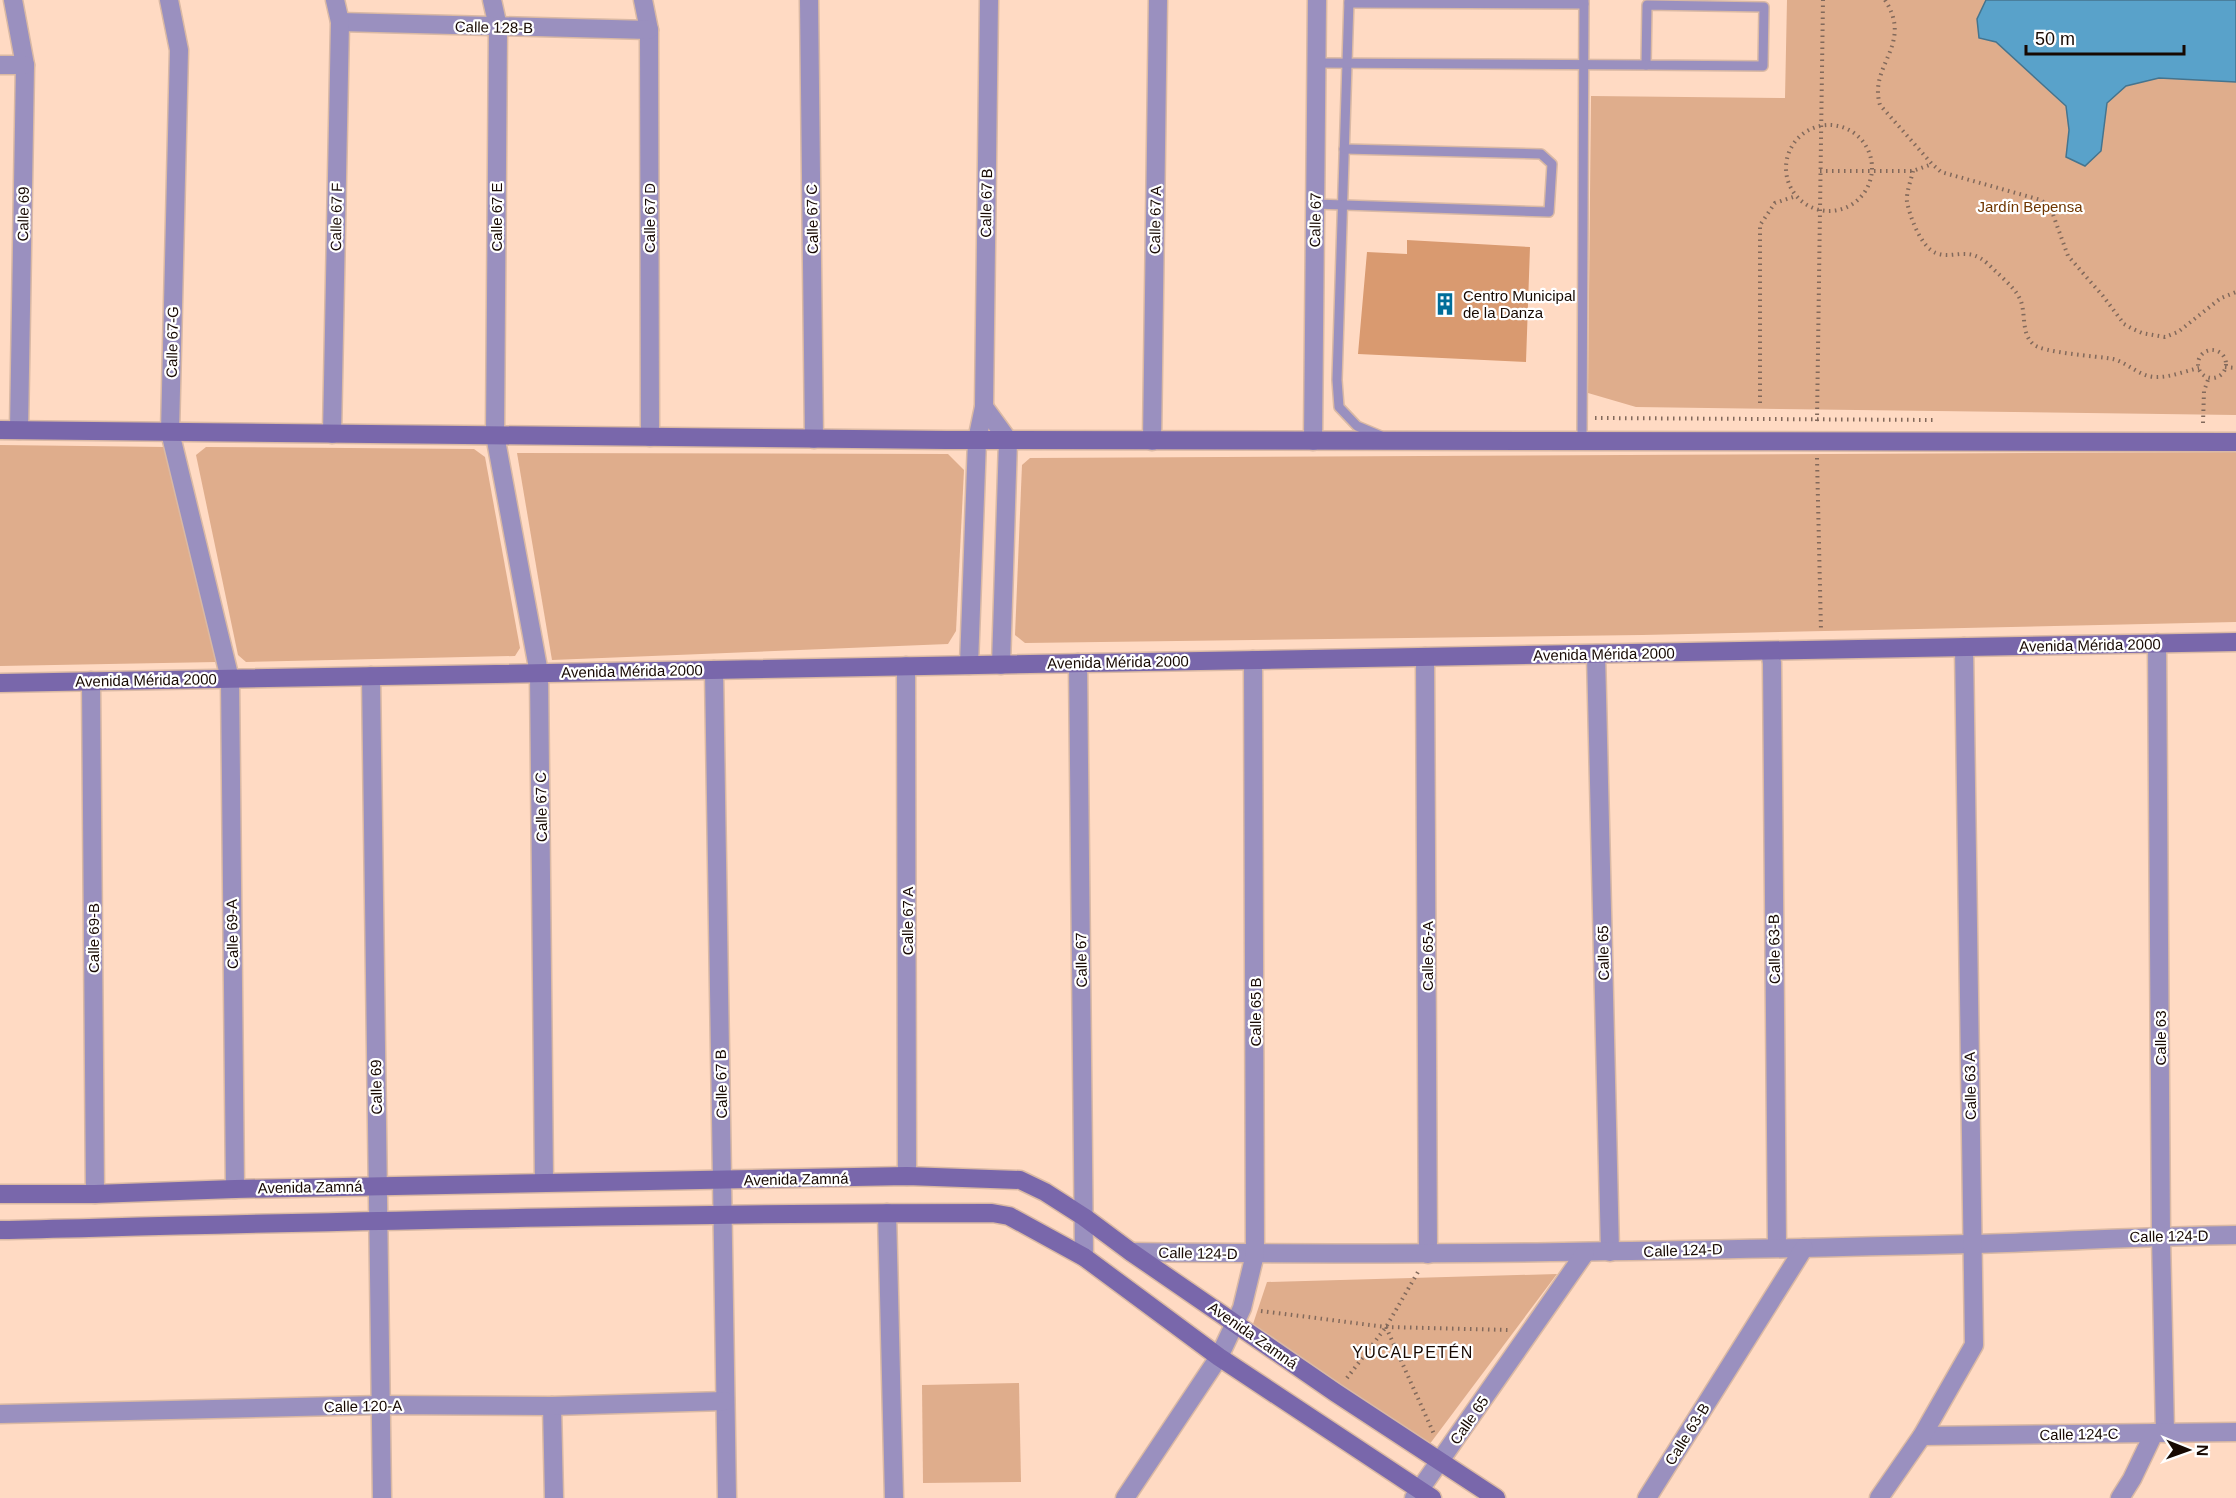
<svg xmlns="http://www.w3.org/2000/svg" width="2236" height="1498" viewBox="0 0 2236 1498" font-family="Arial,sans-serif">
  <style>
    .green { fill: #dfad8c }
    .water { fill: #59a2ca; stroke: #45748e; stroke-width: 1.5 }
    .building { fill: #d99a70 }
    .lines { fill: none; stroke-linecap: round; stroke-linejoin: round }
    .lane-casing { stroke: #dab9a4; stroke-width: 12 }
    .street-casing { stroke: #dab9a4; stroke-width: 21 }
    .secondary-casing { stroke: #dab9a4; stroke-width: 21 }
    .path { stroke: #82695b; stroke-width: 4; stroke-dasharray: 1.5 4.5; stroke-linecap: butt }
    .lane { stroke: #9a90bf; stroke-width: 9 }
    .street { stroke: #9a90bf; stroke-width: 18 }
    .secondary { stroke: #7967ab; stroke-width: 18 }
    .labels { text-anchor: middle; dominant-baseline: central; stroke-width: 4.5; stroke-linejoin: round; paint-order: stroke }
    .street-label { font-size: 15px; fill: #170902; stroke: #fff }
    .park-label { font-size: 15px; fill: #6f3600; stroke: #fff }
    .poi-label { font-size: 15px; fill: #170902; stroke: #fff; text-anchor: start }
    .neighbourhood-label { font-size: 16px; letter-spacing: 1.5px; fill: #170902; stroke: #fff }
  </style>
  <rect width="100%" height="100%" fill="#ffdac3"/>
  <g class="green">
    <polygon points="1787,0 2236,0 2236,415 1636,407 1588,393 1591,96 1785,98"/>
    <polygon points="0,445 167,447 217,662 0,666"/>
    <polygon points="206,447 474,449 485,457 520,648 515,656 246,662 238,655 196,455"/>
    <polygon points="2236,452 2236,622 1642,635 1025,643 1015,635 1022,465 1030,458"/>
    <polygon points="517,453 948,454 964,470 956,631 948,644 552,660"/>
    <polygon points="1557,1274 1429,1445 1250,1333 1267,1282"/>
    <polygon points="1019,1383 1021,1482 923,1483 922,1385"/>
  </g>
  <polygon class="water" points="1986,0 2236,0 2236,82 2159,78 2126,86 2107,103 2101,151 2085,166 2066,157 2069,130 2066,106 1996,42 1979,38 1977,19"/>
  <polygon class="building" points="1407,240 1530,247 1526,362 1358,354 1367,252 1407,254"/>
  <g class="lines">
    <g class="lane-casing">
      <g id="lane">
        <polyline points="1349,0 1337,380 1339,407 1357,426 1381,436"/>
        <polyline points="1349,3 1584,4"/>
        <polygon points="1647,5 1764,7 1763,66 1646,65"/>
        <polyline points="1317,63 1646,65"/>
        <polyline points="1315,204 1549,212 1552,164 1541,154 1344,149"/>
        <polyline points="1582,441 1584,0"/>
      </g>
    </g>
    <g class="street-casing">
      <g id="street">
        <polyline points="13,0 25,65 19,430"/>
        <polyline points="169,0 179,50 170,432 230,679 235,1189"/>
        <polyline points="492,0 498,27 495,435 539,673 544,1182"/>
        <polyline points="643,0 649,30 650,437"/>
        <polyline points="809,0 814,439"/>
        <polyline points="340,22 649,30"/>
        <polyline points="0,65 25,65"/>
        <polyline points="984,407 1008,440 1001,665"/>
        <polyline points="332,434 340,22 335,0"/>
        <polyline points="1152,441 1158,0"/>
        <polyline points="1313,441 1317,0"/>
        <polyline points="2157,643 2161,1236 2165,1433"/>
        <polyline points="1770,651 1772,663 1777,1247"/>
        <polyline points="1596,654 1610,1252"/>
        <polyline points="1425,657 1428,1254"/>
        <polyline points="1078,663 1084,1257"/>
        <polyline points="969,665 977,440 984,407 989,0"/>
        <polyline points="906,666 907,1176"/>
        <polyline points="714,670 727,1498"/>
        <polyline points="371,676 382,1498"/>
        <polyline points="91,681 95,1194"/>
        <polyline points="887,1213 894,1498"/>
        <path d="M1131,1252C1410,1256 1690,1251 1970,1244C2058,1242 2147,1236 2236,1235"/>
        <polyline points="552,1406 554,1498"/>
        <polyline points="0,1414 381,1405 552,1406 725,1401"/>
        <polyline points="1922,1436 2236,1432"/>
        <polyline points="1125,1498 1219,1357 1242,1308 1255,1254 1253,660"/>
        <polyline points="1414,1498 1585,1253"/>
        <polyline points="1647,1498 1804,1248"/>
        <polyline points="1879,1498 1922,1436 1974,1345 1964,647"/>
        <polyline points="2120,1498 2132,1479 2154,1433"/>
      </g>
    </g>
    <g class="secondary-casing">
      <g id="secondary">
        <polyline points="0,430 946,440 2236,442"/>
        <polyline points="0,683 2236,642"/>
        <polyline points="0,1194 95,1194 235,1189 907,1176 1020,1180 1045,1192 1084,1217 1131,1252 1336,1393 1496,1498"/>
        <path d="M0,1230C330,1222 661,1213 992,1213L1009,1216L1084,1257L1219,1357L1432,1498"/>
      </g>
    </g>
    <g class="path">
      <path d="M1885,0C1914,45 1868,65 1880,105L1932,164L1941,172L2041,200L2051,209L2068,256L2103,296L2124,324L2133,329L2142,333L2165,337L2178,332L2221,298L2236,292"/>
      <circle cx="1829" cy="168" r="43"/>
      <polyline points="1820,171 1913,171 1932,164"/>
      <path d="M1913,171C1911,180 1906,193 1907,202C1910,217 1921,247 1936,253C1954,260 1967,245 1988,264C1996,272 2014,287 2019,297C2027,311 2020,332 2033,344C2042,353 2097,356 2113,359C2128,363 2139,376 2154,377C2169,378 2185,371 2199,368"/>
      <circle cx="2212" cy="364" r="14"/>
      <polyline points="2225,367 2236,368"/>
      <polyline points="1760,403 1760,225 1775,203 1796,196"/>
      <polyline points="1595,418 1935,420"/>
      <polyline points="1817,421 1823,0"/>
      <polyline points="2203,423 2204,391 2209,377"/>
      <polyline points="1817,458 1821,631"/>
      <polyline points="1261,1311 1386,1327 1510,1330"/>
      <polyline points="1386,1327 1434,1434"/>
      <polyline points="1347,1378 1386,1327 1418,1272"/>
    </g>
    <use href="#lane" class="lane"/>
    <use href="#street" class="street"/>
    <use href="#secondary" class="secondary"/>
  </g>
  <defs>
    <g id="building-bare" transform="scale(1.8)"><path d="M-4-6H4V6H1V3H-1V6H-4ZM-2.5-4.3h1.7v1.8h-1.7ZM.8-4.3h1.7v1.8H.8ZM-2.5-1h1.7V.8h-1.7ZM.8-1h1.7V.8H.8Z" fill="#006d99" stroke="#fff" stroke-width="2.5" paint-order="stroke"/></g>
  </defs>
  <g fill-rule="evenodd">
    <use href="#building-bare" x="1445" y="304"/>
  </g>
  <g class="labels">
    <g class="street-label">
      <text transform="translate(494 27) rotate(1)">Calle 128-B</text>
      <text transform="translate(986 203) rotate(-89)">Calle 67 B</text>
      <text transform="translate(23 214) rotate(-89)">Calle 69</text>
      <text transform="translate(336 217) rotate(-89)">Calle 67 F</text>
      <text transform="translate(496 217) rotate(-90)">Calle 67 E</text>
      <text transform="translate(649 218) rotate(-90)">Calle 67 D</text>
      <text transform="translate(812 219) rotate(-91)">Calle 67 C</text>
      <text transform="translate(1155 220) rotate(-89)">Calle 67 A</text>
      <text transform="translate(1315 220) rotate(-89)">Calle 67</text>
      <text transform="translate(172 342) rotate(-89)">Calle 67-G</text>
      <text transform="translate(2090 645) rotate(-1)">Avenida Mérida 2000</text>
      <text transform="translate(1604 654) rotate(-1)">Avenida Mérida 2000</text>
      <text transform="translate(1118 662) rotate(-1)">Avenida Mérida 2000</text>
      <text transform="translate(632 671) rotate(-1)">Avenida Mérida 2000</text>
      <text transform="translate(146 680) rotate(-1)">Avenida Mérida 2000</text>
      <text transform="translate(541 807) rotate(-91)">Calle 67 C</text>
      <text transform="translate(907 921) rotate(-90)">Calle 67 A</text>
      <text transform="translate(232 934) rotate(-91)">Calle 69-A</text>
      <text transform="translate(93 938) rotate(-90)">Calle 69-B</text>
      <text transform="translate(1774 949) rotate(-91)">Calle 63-B</text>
      <text transform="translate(1603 953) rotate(-91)">Calle 65</text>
      <text transform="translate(1427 956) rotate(-90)">Calle 65-A</text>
      <text transform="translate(1081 960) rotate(-91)">Calle 67</text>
      <text transform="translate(1255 1012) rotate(-90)">Calle 65 B</text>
      <text transform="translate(2160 1038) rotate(-90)">Calle 63</text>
      <text transform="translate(721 1084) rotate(-91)">Calle 67 B</text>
      <text transform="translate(1970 1086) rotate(-91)">Calle 63 A</text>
      <text transform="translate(376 1087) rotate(-91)">Calle 69</text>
      <text transform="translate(796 1179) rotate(-1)">Avenida Zamná</text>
      <text transform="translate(310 1187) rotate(-1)">Avenida Zamná</text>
      <text transform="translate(2169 1236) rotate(-1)">Calle 124-D</text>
      <text transform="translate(1683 1250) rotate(-2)">Calle 124-D</text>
      <text transform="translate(1198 1253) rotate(1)">Calle 124-D</text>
      <text transform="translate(1253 1335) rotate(35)">Avenida Zamná</text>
      <text transform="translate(363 1406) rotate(-1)">Calle 120-A</text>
      <text transform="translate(1469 1420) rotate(-55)">Calle 65</text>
      <text transform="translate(1687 1434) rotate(-58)">Calle 63-B</text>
      <text transform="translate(2079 1434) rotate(-1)">Calle 124-C</text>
    </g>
    <g class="park-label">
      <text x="2030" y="206">Jardín Bepensa</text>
    </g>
    <g class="poi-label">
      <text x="1463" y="295">Centro Municipal<tspan x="1463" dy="17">de la Danza</tspan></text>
    </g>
    <g class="neighbourhood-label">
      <text x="1413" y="1352">YUCALPETÉN</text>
    </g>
  </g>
  <g transform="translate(2188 1450) rotate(91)" stroke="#ffffff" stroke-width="4.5" paint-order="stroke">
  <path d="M0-4.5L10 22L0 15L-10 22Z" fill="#170902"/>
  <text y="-9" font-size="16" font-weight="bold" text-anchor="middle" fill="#170902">N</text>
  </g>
  <path d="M2026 45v9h158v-9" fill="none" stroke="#170902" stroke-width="3"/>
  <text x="2035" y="45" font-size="18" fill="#170902" stroke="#ffffff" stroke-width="4.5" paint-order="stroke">50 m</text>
</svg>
